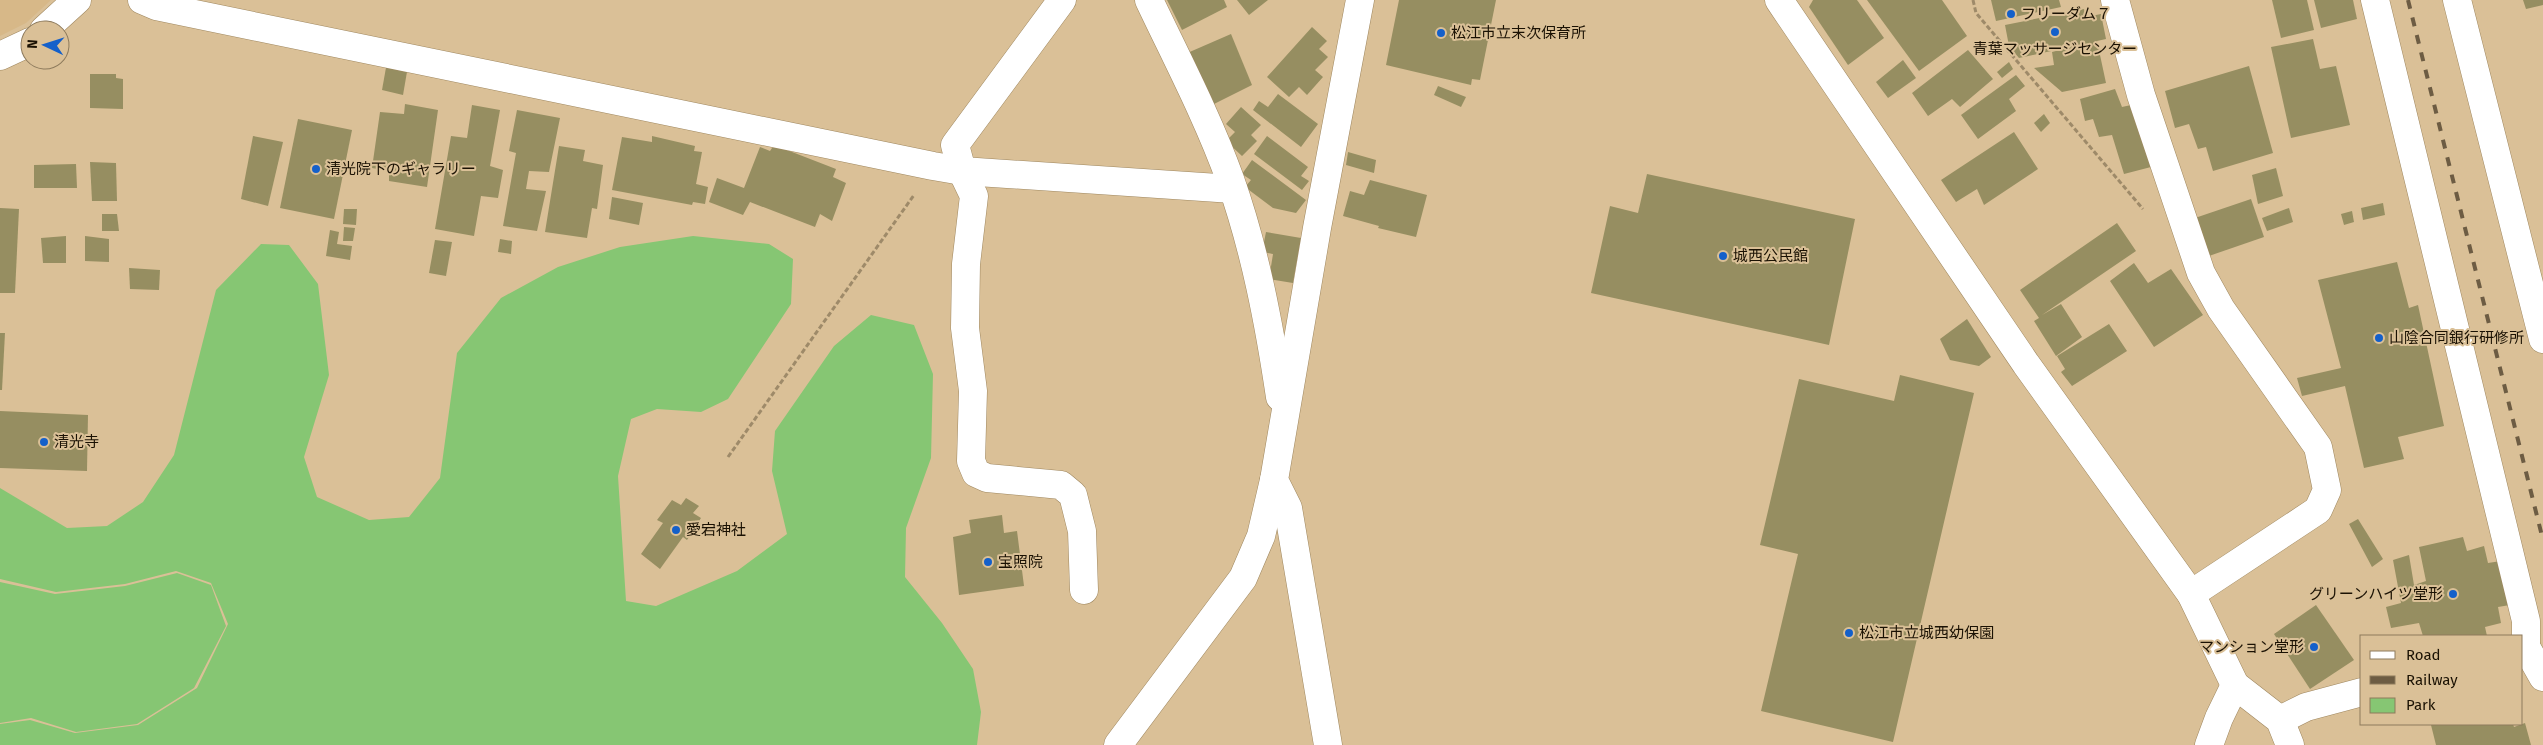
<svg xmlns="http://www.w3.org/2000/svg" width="2543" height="745" viewBox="0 0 2543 745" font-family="'Fira Sans','Noto Sans JP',sans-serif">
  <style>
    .built { fill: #d7b888 }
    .green { fill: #86c673 }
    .building { fill: #968e61 }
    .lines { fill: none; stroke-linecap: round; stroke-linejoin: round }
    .minor-casing { stroke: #9f875f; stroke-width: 29 }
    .path { stroke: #9e8a69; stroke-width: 3; stroke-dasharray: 5 2.5; stroke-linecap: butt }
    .minor { stroke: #fff; stroke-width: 28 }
    .rail { stroke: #6d5c43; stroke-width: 4; stroke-dasharray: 9 9; stroke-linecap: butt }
    .poi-dot { fill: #1460ca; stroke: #dac097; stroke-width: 2 }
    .labels { text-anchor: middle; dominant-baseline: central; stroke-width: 4; stroke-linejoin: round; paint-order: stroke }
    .poi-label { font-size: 15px; fill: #1a1103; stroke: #dac097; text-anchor: start }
  </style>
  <rect width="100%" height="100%" fill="#dac097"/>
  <polygon class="built" points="0,0 51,0 26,23 0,36"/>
  <g class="green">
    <polygon points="693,236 769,244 793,259 791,304 728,399 701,412 657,409 631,419 618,476 626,601 656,606 737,571 787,534 772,471 775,431 834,346 871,315 914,325 933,374 931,458 906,528 905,577 942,623 973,669 981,712 977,745 0,745 0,724 30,720 75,733 138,725 197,688 228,624 211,583 176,571 125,584 56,592 0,579 0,488 67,528 107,526 143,502 174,455 216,290 261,244 289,245 318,284 329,375 304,457 317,497 369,520 409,517 440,478 457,353 501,298 558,267 620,247"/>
    <polygon points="177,573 211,585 226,626 194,688 137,724 76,732 31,718 0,723 0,582 55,594 125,586"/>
  </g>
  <g class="building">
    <polygon points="1167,0 1224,0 1227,7 1182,30"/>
    <polygon points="1237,0 1268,0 1249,15"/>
    <polygon points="1399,0 1496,0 1480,80 1472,79 1471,85 1386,65"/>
    <polygon points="1813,0 1857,0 1884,38 1848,65 1809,7"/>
    <polygon points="1867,0 1942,0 1967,36 1919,71"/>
    <polygon points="1991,0 2059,0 2061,7 1996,21"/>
    <polygon points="2272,0 2307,0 2314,30 2281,38"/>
    <polygon points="2314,0 2353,0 2357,19 2321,28"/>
    <polygon points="2523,0 2543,0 2543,5 2526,9"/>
    <polygon points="2084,9 2086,17 2101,14 2106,39 2097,41 2106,83 2062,92 2034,68 2054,65 2052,52 2087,43 2019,58 2009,46 2005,25"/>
    <polygon points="1312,27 1327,41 1319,49 1328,57 1315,70 1323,77 1307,95 1299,87 1289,97 1267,77"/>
    <polygon points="1231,34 1252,85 1210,106 1185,54"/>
    <polygon points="2313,39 2320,69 2336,66 2350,125 2291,138 2271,47"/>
    <polygon points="1968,50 1993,79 1960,107 1952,99 1928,116 1912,93"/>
    <polygon points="1903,60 1916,78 1888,98 1876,82"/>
    <polygon points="387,62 408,66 403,95 382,90"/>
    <polygon points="2009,62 2013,69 2002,78 1997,72"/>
    <polygon points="2249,66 2273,153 2213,171 2206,147 2198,149 2189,124 2175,128 2165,91"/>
    <polygon points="90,74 116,74 116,78 123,79 123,109 90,108"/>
    <polygon points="2016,75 2025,86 2009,99 2016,111 1978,139 1961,115"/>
    <polygon points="1438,86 1466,97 1461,107 1434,95"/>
    <polygon points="2115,89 2122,107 2131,105 2151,167 2124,174 2112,135 2099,137 2093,119 2085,121 2080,99"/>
    <polygon points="1278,94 1318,124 1301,147 1253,110 1259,101 1268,107"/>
    <polygon points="405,104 438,110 427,187 389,181 389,171 372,168 380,112 404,114"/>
    <polygon points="472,105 500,110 490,166 503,170 498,198 481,196 474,236 435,229 451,136 467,138"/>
    <polygon points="1241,107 1261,125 1251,135 1257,141 1242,156 1226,141 1235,132 1226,124"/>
    <polygon points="517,110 560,118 549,172 529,171 526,189 546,191 537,231 503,226 516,153 509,151"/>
    <polygon points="2044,114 2050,123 2041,132 2034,123"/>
    <polygon points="298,119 352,130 334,219 280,208"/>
    <polygon points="2014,132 2038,169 1984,205 1977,189 1956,202 1941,180"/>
    <polygon points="253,136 283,142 268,206 241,199"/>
    <polygon points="652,136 695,146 694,151 702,152 696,184 708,187 705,204 693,202 692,205 612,190 622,137 652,142"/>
    <polygon points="1267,136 1308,167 1301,176 1309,181 1302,190 1254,154"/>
    <polygon points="774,145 836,169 833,177 846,183 832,221 820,214 815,227 750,202 743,215 709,202 717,178 744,188 760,147 770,151"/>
    <polygon points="559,146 585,150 583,161 603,165 597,209 592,208 587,238 545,232"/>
    <polygon points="1348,152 1376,160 1374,173 1346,165"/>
    <polygon points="1252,160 1306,200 1296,213 1273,208 1245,187 1251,180 1242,174"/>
    <polygon points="90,162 116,163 117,201 92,201"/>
    <polygon points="76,164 77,188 34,188 34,165"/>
    <polygon points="2276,168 2283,196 2258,204 2252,175"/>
    <polygon points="1647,174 1855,219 1829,345 1591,293 1610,206 1638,213"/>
    <polygon points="1370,180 1427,195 1416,237 1378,228 1379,226 1343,216 1350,191 1364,195"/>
    <polygon points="612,197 643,203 639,225 609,219"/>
    <polygon points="2251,199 2264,237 2206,257 2192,219"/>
    <polygon points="2383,203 2385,215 2363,220 2361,208"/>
    <polygon points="0,208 19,209 15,293 0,293"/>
    <polygon points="2289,208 2293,222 2267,231 2262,218"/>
    <polygon points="344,209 357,209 356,225 343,224"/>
    <polygon points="2352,211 2354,222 2344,225 2341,214"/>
    <polygon points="102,214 117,214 119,231 102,231"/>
    <polygon points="2117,223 2136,251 2042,315 2061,304 2082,337 2056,356 2034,321 2039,318 2020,290"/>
    <polygon points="344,227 355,228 353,241 343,241"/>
    <polygon points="330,230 339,232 337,244 352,246 350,260 326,256"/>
    <polygon points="1266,232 1301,238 1293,283 1269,279 1273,254 1262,252"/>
    <polygon points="66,236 66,263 43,263 41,238"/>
    <polygon points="85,236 109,239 109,262 85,261"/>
    <polygon points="500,239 512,241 511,254 498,252"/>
    <polygon points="435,240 452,242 446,276 429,273"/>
    <polygon points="2397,262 2409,308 2418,305 2444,426 2398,437 2404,459 2364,468 2345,386 2302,396 2297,378 2341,368 2318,280"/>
    <polygon points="2134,263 2148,283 2171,269 2203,315 2154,347 2110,281"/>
    <polygon points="129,268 160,270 159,290 130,289"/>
    <polygon points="1967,319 1991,357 1979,366 1950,360 1940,339"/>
    <polygon points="2109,324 2127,351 2072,386 2061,372 2065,369 2057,356"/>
    <polygon points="0,333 5,333 2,390 0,390"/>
    <polygon points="1900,375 1974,393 1893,742 1761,711 1798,554 1760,545 1799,379 1894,401"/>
    <polygon points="0,411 88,415 87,471 0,468"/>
    <polygon points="686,498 699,506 693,513 701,518 687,540 683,537 660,569 641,554 663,523 657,520 672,500 681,505"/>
    <polygon points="1002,515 1004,533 1017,531 1024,586 959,595 953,537 971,533 969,520"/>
    <polygon points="2358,519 2383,559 2372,567 2349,524"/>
    <polygon points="2463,537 2467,551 2484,546 2488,563 2501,561 2510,605 2498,607 2501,623 2485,627 2487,636 2423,636 2419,623 2391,628 2386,607 2401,603 2393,560 2409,555 2414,585 2426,581 2419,547"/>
    <polygon points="2316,605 2354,660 2310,689 2274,634"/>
    <polygon points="2525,723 2531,745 2436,745 2431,725 2513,724 2514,727"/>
  </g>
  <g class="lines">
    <g class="minor-casing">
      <g id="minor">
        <polyline points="142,0 156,6 933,166 962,171 1233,189"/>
        <polyline points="1062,0 955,145 962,171 974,196 966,264 965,328 973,391 971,461 976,473 987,478 1061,485 1073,495 1082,531 1084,590"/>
        <path d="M1149,0C1177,59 1208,118 1230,179C1255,250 1269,323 1280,397"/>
        <polyline points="1779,0 2026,364 2191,594 2235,685 2280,720 2290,745"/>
        <polyline points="2115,0 2141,95 2201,273 2221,309 2318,447 2327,490 2318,510 2191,594"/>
        <polyline points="2375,0 2526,621 2526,647 2522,648"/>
        <polyline points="2457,0 2543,339"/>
        <polyline points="44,30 77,0"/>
        <polyline points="0,56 30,42"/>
        <polyline points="2526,647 2543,677"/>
        <polyline points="2280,720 2306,707 2362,692"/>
        <polyline points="1118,745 1243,578 1261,536 1274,480"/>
        <polyline points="1328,745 1288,508 1274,480 1317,228 1360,0"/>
        <polyline points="2209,745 2219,718 2235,685"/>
      </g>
    </g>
    <g class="path">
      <polyline points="1973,0 1976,13 2143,209"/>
      <polyline points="728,457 914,195"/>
    </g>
    <use href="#minor" class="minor"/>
    <polyline class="rail" points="2408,0 2543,540"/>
  </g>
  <g class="poi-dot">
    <circle cx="2011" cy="14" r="5"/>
    <circle cx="2055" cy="32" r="5"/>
    <circle cx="1441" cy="33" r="5"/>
    <circle cx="316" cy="169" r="5"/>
    <circle cx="1723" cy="256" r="5"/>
    <circle cx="2379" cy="338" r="5"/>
    <circle cx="44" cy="442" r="5"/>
    <circle cx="676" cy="530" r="5"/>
    <circle cx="988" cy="562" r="5"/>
    <circle cx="2453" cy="594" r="5"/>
    <circle cx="1849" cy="633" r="5"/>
    <circle cx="2314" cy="647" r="5"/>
  </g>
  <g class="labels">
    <g class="poi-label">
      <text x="2021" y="14">フリーダム７</text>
      <text x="1451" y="33">松江市立末次保育所</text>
      <text x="2055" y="49" text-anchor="middle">青葉マッサージセンター</text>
      <text x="326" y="169">清光院下のギャラリー</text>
      <text x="1733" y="256">城西公民館</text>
      <text x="2389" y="338">山陰合同銀行研修所</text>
      <text x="54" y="442">清光寺</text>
      <text x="686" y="530">愛宕神社</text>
      <text x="998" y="562">宝照院</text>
      <text x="2443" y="594" text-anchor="end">グリーンハイツ堂形</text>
      <text x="1859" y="633">松江市立城西幼保園</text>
      <text x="2304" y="647" text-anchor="end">マンション堂形</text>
    </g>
  </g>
  <rect x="2360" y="635" width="162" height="90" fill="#dac097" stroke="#8d7a5c"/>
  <rect x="2370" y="651" width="25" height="8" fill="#ffffff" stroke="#8d7a5c"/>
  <text x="2406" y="660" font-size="15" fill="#1a1103">Road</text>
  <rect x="2370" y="676" width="25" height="8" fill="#6d5c43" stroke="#8d7a5c"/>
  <text x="2406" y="685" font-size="15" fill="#1a1103">Railway</text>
  <rect x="2370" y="698" width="25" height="15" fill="#86c673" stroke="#8d7a5c"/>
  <text x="2406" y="710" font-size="15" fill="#1a1103">Park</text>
  <g transform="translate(45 45) rotate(274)"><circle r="24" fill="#dac097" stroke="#8d7a5c"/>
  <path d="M0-4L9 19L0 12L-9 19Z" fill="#1460ca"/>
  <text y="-8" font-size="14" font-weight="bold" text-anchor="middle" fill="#1a1103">N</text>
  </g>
</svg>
